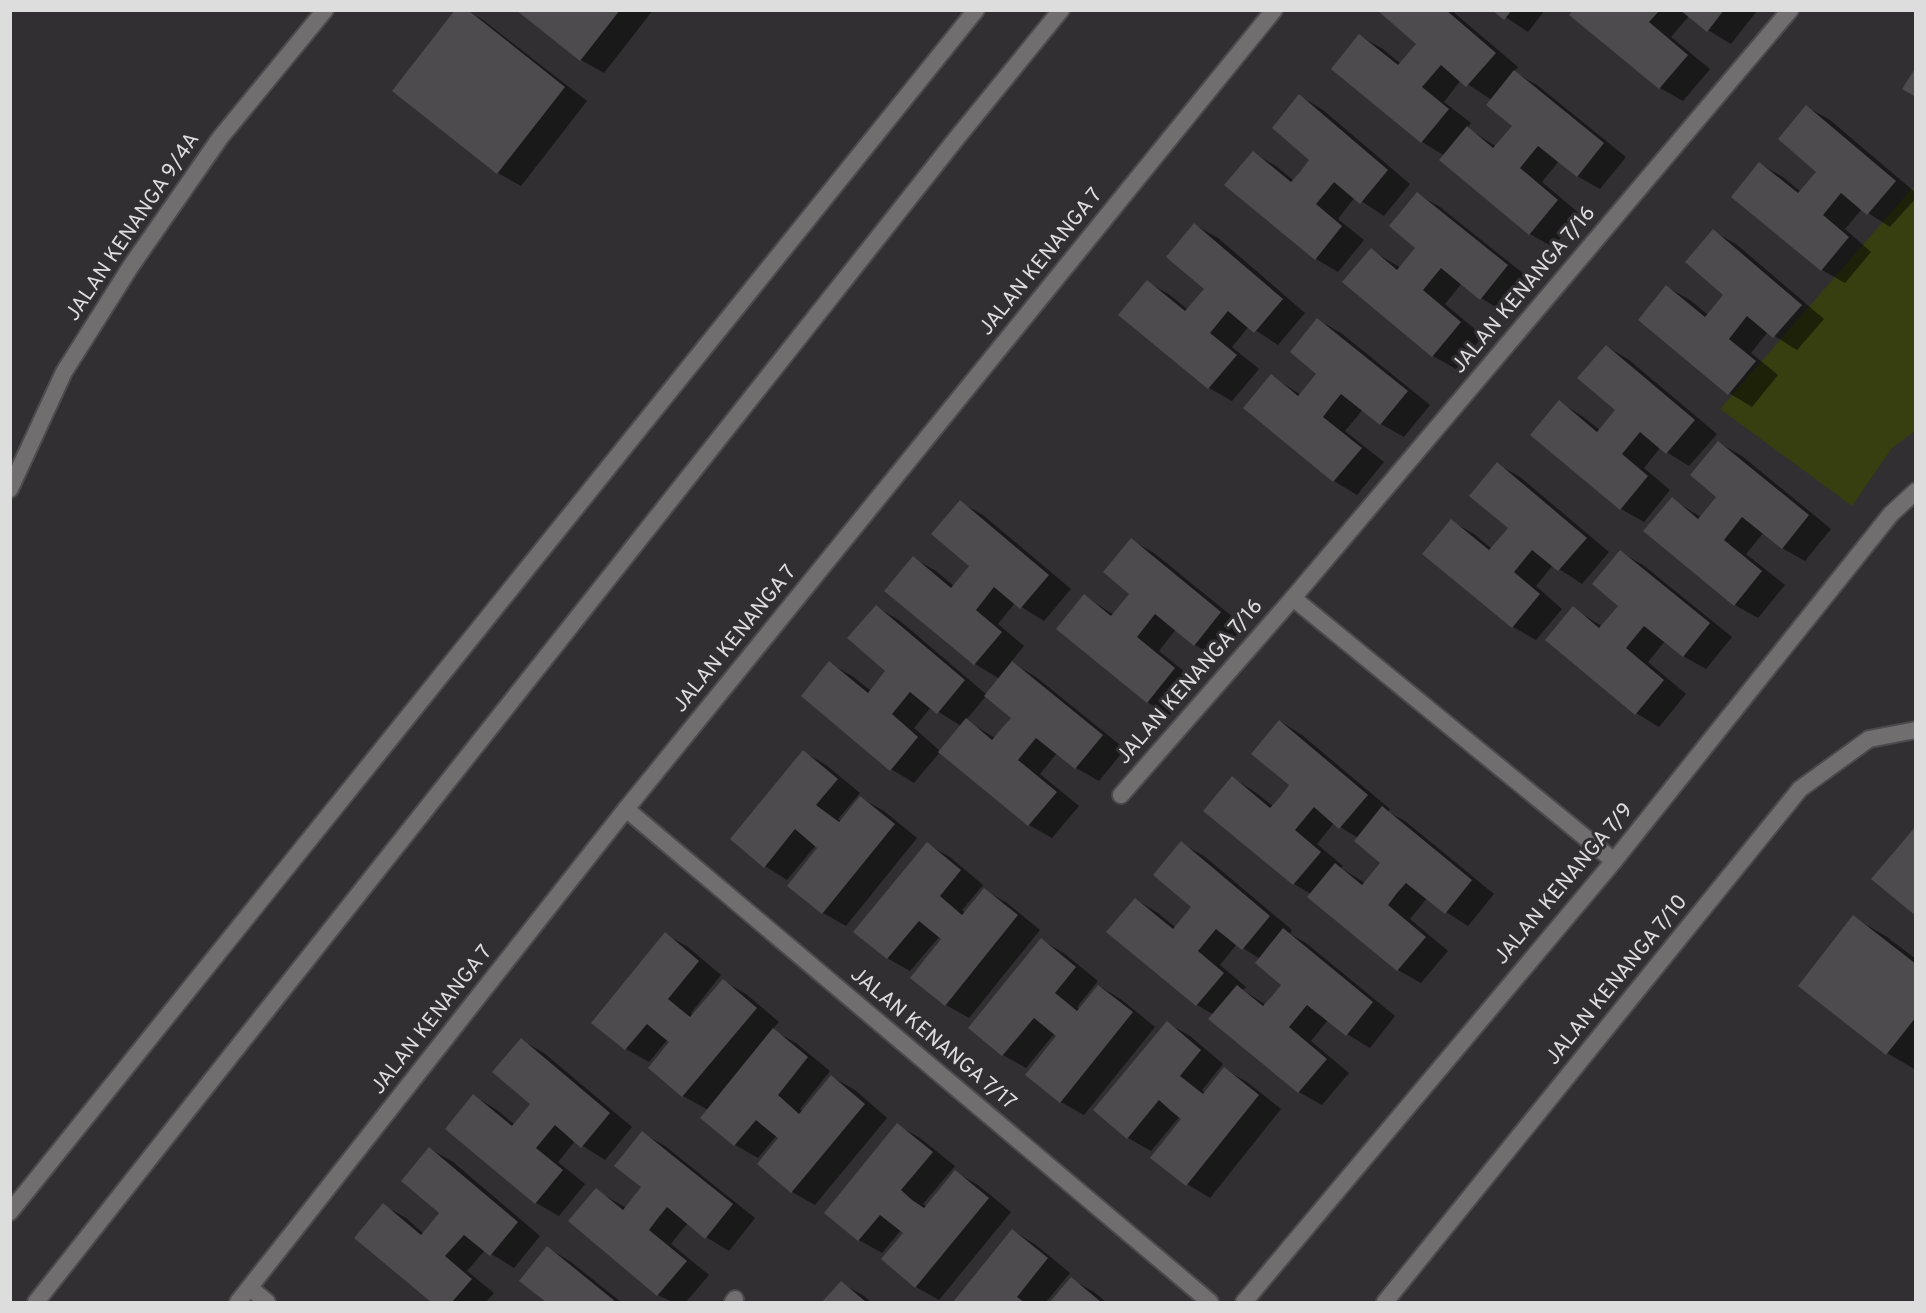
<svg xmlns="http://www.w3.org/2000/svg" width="1926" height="1313" viewBox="0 0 1926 1313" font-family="Overpass,sans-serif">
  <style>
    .green { fill: #373f10 }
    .shadow { fill: #0007; fill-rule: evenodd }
    .building { fill: #4d4b4d }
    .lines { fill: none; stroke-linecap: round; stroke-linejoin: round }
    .minor-casing { stroke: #4c4a4c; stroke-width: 20 }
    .tertiary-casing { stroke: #4c4a4c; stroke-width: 20 }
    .minor { stroke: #716e70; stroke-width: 16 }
    .tertiary { stroke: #716e70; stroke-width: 16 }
    .labels { text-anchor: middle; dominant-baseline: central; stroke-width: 6; stroke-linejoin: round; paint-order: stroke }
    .street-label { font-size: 21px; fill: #deddde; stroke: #312f31 }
  </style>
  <rect width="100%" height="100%" fill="#312f31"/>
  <polygon class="green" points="1915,185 1915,431 1892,448 1852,506 1720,409"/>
  <g class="shadow">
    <polygon points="467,10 483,20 587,101 521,186 498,173 394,90"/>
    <polygon points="518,10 653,10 604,73 581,60"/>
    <path d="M1380,10H1451L1518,67L1514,72L1537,85L1626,157L1600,189L1577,176L1559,161L1542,182L1580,214L1553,247L1530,234L1445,156L1422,142L1333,69L1360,36L1383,49L1401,64L1418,43ZM1461,80L1492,100L1515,126L1497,147L1467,128L1471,123L1444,102Z"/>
    <polygon points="1495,10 1545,10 1528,32"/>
    <polygon points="1575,10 1755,10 1756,12 1731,44 1708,30 1689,16 1671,37 1710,69 1683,101 1660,88 1571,14"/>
    <polygon points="1300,96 1323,110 1410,184 1384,216 1355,197 1338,219 1364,240 1338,272 1316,259 1253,153 1276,166 1294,181 1311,160"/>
    <polygon points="1807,107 1830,120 1916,193 1916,198 1890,227 1862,209 1845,229 1871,252 1845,283 1822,270 1733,197 1760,164 1783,177 1801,192 1818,171"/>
    <polygon points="1417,194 1440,207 1530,279 1504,312 1481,298 1462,283 1445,304 1483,336 1456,369 1433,356 1344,281 1371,250 1401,268 1418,247"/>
    <polygon points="1195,225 1218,238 1305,313 1278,345 1249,326 1232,347 1259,369 1232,401 1209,388 1120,314 1147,282 1170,295 1188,310 1206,289"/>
    <polygon points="1713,231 1736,244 1824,319 1797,350 1768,332 1762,339 1751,353 1778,375 1752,407 1729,393 1667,287 1690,300 1708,315 1725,295"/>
    <polygon points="1318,320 1341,333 1430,405 1404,437 1381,424 1363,409 1356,418 1345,431 1384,462 1357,495 1334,481 1245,408 1271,376 1301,395 1318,374"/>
    <polygon points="1606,346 1629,360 1717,434 1689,466 1660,448 1644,468 1670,490 1644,522 1621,509 1559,402 1582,416 1601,431 1617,410"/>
    <polygon points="1719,443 1742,456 1831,529 1805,561 1782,548 1764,532 1746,554 1785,585 1758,618 1735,605 1672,499 1702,518 1719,497"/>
    <polygon points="1497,464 1520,477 1609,552 1582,584 1553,565 1536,586 1562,609 1536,640 1513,627 1424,553 1451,521 1474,534 1492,549 1510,528"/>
    <path d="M960,502L983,515L1071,589L1044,621L1015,603L998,624L1024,646L1011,662L1036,677L1125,749L1099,781L1076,768L1057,753L1040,774L1079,806L1052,838L1029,825L940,752L914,783L891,769L829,663L852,676L871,691L887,671L876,607L899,620L987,695L1000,679L975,664L886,591L913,558L936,571L955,587L971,566ZM986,696L1013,717L995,738L966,720ZM931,707L961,726L940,751L914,728Z"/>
    <polygon points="1131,540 1154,553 1244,626 1218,658 1195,645 1176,629 1159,651 1197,682 1170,715 1147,702 1085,596 1114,615 1131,594"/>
    <polygon points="1620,552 1643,565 1732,637 1706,669 1683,656 1665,641 1648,662 1686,694 1659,727 1636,713 1573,608 1603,627 1621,606"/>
    <path d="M1280,721L1302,735L1390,809L1388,812L1405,821L1494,894L1468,926L1446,912L1427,898L1410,919L1448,951L1421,983L1398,970L1311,894L1294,884L1205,811L1233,778L1255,792L1274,807L1291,785ZM1334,823L1358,838L1382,862L1365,883L1341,868L1343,866L1317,844Z"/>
    <polygon points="804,752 826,765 860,793 838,819 842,822 861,798 884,811 917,838 846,926 823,913 789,886 820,847 816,845 787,880 765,866"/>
    <path d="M1181,843L1204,856L1292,930L1290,934L1306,943L1395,1016L1370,1048L1347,1034L1328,1020L1311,1041L1349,1073L1322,1105L1299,1092L1210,1019L1214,1015L1197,1005L1108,932L1135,899L1158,913L1176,928L1193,906ZM1237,944L1260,959L1283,984L1266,1005L1243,990L1246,987L1220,965Z"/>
    <polygon points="927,844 950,857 983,885 962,910 965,913 984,890 1007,903 1040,930 969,1018 946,1005 912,977 943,939 940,936 910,971 887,958"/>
    <polygon points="1853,917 1887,937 1916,959 1916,1070 1887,1053"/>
    <polygon points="665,934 688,947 721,975 691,1013 694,1016 723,981 746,994 779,1022 772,1030 796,1043 830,1071 800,1109 803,1112 832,1077 855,1090 887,1118 815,1205 792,1192 781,1138 777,1135 758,1158 735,1145 702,1118 708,1110 683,1096 650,1068 671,1042 668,1039 649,1062 626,1049"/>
    <polygon points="1042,940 1065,954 1098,981 1077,1007 1080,1010 1099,986 1122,1000 1155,1027 1084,1115 1061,1102 1027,1074 1058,1036 1055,1033 1026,1068 1003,1055 970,1028"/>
    <polygon points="1167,1023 1190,1036 1223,1064 1202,1090 1205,1093 1224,1069 1247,1082 1281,1109 1210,1198 1187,1184 1183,1118 1180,1116 1151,1151 1128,1138"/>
    <polygon points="521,1040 544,1053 632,1127 605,1160 575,1141 558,1162 585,1184 559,1216 536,1203 474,1096 497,1110 515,1125 532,1104"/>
    <polygon points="897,1125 920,1138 955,1166 923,1204 927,1207 955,1172 978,1185 1011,1212 939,1300 916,1287 883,1259 905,1233 901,1230 882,1253 859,1240"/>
    <polygon points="642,1133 665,1146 755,1218 729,1251 706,1237 688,1223 681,1231 671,1244 709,1275 686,1302 672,1302 658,1295 570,1221 596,1190 626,1208 643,1187"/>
    <polygon points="430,1149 453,1162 540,1236 514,1268 485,1250 467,1271 494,1293 486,1302 434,1302 356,1238 383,1205 406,1218 424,1234 441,1213"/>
    <polygon points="1013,1231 1036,1245 1070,1273 1046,1302 955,1302"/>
    <polygon points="548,1248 571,1262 621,1302 548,1302 522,1281"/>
    <polygon points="1071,1279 1094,1292 1106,1302 1052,1302"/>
    <polygon points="841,1283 864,1296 871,1302 824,1302"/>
  </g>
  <g class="building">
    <polygon points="455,10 468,10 565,87 497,174 392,91"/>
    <polygon points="516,10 620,10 580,61"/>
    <polygon points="1377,10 1446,10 1496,53 1466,87 1441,65 1422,87 1449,109 1421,143 1331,69 1359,34 1398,65 1416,44"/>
    <polygon points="1492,10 1512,10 1504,20"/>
    <polygon points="1573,10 1660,10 1649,22 1688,55 1659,89 1569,15"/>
    <polygon points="1680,10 1724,10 1707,32"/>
    <polygon points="1916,67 1916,97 1902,89"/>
    <polygon points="1514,70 1604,143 1577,177 1538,146 1520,168 1558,200 1529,235 1439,160 1467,126 1493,148 1512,126 1486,105"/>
    <polygon points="1299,94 1388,170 1360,204 1334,182 1326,192 1316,204 1342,226 1315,260 1224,185 1253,151 1291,182 1300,172 1309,160 1272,128"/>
    <polygon points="1806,105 1896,181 1867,215 1841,193 1823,215 1849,237 1821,271 1731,197 1759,162 1798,193 1816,172 1778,139"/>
    <polygon points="1417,192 1508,265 1480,300 1441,268 1423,290 1461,322 1432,357 1342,282 1371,248 1397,270 1415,248 1389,226"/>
    <polygon points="1194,223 1283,299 1254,333 1228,311 1210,333 1237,355 1208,389 1118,315 1147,280 1185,311 1204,289 1166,257"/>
    <polygon points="1713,229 1802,305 1773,338 1747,316 1729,339 1756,361 1728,395 1638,320 1666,285 1705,317 1723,295 1685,262"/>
    <polygon points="1317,318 1408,391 1380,425 1341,394 1332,405 1323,417 1362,448 1333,482 1243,408 1271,374 1298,396 1316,374 1290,352"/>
    <polygon points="1606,345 1695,420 1666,454 1640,432 1622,454 1648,476 1620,510 1530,435 1559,400 1597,432 1615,410 1577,378"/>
    <polygon points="1718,441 1809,515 1782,549 1742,517 1724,540 1762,571 1734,606 1643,531 1672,497 1698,519 1716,497 1690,475"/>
    <polygon points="1497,462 1587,538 1558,571 1532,550 1514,572 1540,594 1512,628 1422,554 1451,519 1489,550 1508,528 1469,496"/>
    <polygon points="960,500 1049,575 1020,609 994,587 976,610 1002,632 974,665 884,591 913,556 951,588 969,566 931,534"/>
    <polygon points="1131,538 1221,612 1194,646 1155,614 1137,637 1175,668 1147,703 1056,629 1084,594 1111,616 1129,594 1103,572"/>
    <polygon points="1620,550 1710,623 1683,657 1644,626 1626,648 1664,680 1635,715 1545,640 1573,606 1599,628 1618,606 1592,584"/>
    <polygon points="876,605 965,680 937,714 910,692 892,714 918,737 890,771 801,696 829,661 868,693 885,671 847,638"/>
    <polygon points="1012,661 1103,735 1075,769 1036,738 1018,760 1057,792 1028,826 938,752 966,718 992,740 1002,728 1011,718 984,696"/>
    <polygon points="1279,720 1368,795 1339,829 1314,807 1295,830 1321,852 1293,885 1203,811 1232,776 1270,808 1280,797 1289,785 1251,754"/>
    <polygon points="803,750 838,779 816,805 839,822 860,796 895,824 822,914 787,886 817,848 795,829 764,868 730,839"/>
    <polygon points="1382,806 1472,880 1445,914 1406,883 1397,893 1388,905 1426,937 1397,971 1307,897 1335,863 1362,885 1380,863 1354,841"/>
    <polygon points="1916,826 1916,916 1871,879"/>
    <polygon points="1181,841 1270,916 1242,950 1216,929 1198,951 1224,973 1196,1006 1106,932 1135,898 1173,929 1191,907 1153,875"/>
    <polygon points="927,842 961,870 940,896 962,915 984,888 1018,915 945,1006 910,978 941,939 919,921 887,959 853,932"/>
    <polygon points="1853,915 1916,964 1916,1017 1886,1055 1798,986"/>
    <polygon points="1283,928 1373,1002 1346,1036 1307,1005 1289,1027 1327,1059 1298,1093 1208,1019 1237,985 1263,1006 1273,995 1281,985 1255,963"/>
    <polygon points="665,932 699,961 668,999 690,1017 723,979 757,1008 682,1097 648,1068 669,1042 659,1034 647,1024 625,1050 591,1023"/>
    <polygon points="1041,938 1076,967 1055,993 1065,1001 1077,1011 1098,985 1133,1012 1060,1103 1025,1075 1056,1036 1034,1018 1002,1056 968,1028"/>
    <polygon points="1167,1021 1201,1050 1180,1076 1203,1094 1224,1067 1259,1095 1186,1186 1150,1158 1181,1119 1170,1110 1159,1100 1127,1139 1093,1110"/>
    <polygon points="773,1028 808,1057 778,1095 799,1114 831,1075 865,1104 791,1193 757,1164 778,1138 768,1130 756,1120 734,1146 700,1118"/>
    <polygon points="521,1038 610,1113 581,1148 555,1125 536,1148 563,1170 535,1204 445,1129 473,1094 512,1126 530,1104 492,1072"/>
    <polygon points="897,1123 933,1152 901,1190 912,1200 924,1208 955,1170 989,1198 915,1288 881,1259 903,1233 880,1215 858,1241 824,1213"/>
    <polygon points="642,1131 733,1204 705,1239 667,1207 658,1218 649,1230 687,1261 657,1296 568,1221 596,1188 623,1210 641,1187 614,1166"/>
    <polygon points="429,1147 518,1222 490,1256 464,1235 445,1256 472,1279 452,1302 431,1302 354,1238 383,1203 421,1235 439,1213 401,1181"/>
    <polygon points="1012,1229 1048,1258 1017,1297 1024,1302 953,1302"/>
    <polygon points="547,1246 616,1302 546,1302 519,1281"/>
    <polygon points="1071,1277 1101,1302 1050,1302"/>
    <polygon points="841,1281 866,1302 822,1302"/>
  </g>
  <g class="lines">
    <g class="minor-casing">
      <g id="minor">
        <polyline points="10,489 64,372 131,266 220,138 325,10"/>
        <polyline points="1293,598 1614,861"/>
        <polyline points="1121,795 1293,598 1790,10"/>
        <polyline points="626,809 1210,1302"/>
        <polyline points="250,1288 267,1302"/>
        <polyline points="238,1302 626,809 1274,10"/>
        <polyline points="733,1302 735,1299"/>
        <polyline points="1244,1302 1614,861 1891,514 1916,491"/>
        <polyline points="1385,1302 1800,789 1869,739 1916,730"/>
      </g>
    </g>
    <g class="tertiary-casing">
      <g id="tertiary">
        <polyline points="10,1212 976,10"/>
        <polyline points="36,1302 956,139 1061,10"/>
      </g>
    </g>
    <use href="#minor" class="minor"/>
    <use href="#tertiary" class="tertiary"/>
  </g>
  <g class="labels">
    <g class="street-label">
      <text transform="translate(133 227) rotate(-56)">JALAN KENANGA 9/4A</text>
      <text transform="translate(1041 262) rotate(-51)">JALAN KENANGA 7</text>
      <text transform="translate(1524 290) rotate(-50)">JALAN KENANGA 7/16</text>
      <text transform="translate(735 639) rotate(-51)">JALAN KENANGA 7</text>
      <text transform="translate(1190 682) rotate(-49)">JALAN KENANGA 7/16</text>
      <text transform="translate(1564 884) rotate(-50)">JALAN KENANGA 7/9</text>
      <text transform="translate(1617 980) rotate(-51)">JALAN KENANGA 7/10</text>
      <text transform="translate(432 1020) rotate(-52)">JALAN KENANGA 7</text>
      <text transform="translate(933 1039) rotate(40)">JALAN KENANGA 7/17</text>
    </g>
  </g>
  <rect width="1926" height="1313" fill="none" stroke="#deddde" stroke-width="24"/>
</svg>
